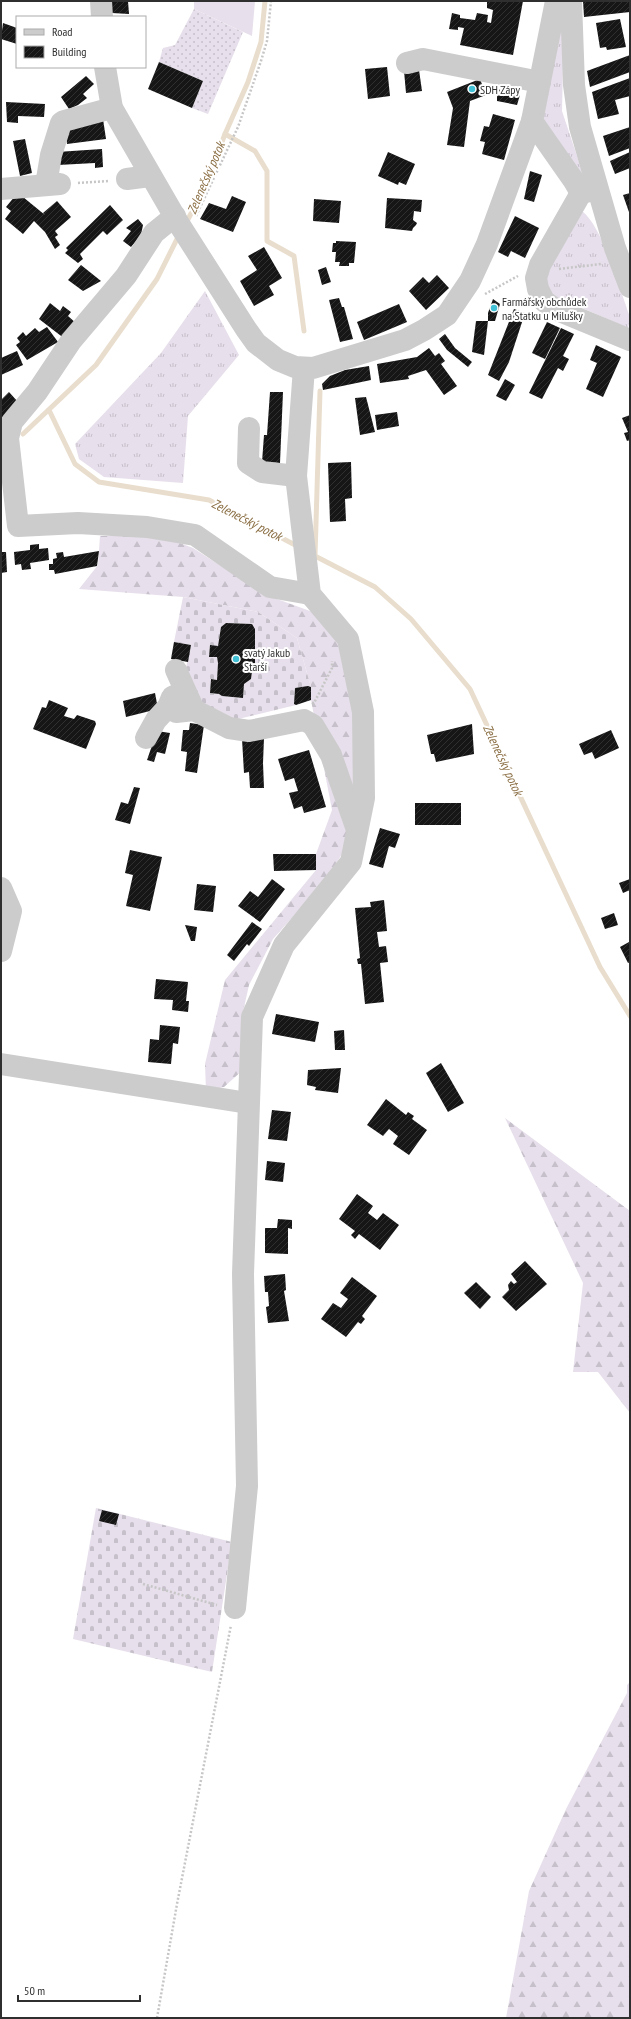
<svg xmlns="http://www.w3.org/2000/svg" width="631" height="2019" viewBox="0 0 631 2019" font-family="'PT Sans Narrow',sans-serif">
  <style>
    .grass { fill: url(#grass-tufts) }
    .forest { fill: url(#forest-firs) }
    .cemetery { fill: url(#cemetery-stones); fill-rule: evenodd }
    .park { fill: #e7dfeb }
    .garden { fill: url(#garden-dots) }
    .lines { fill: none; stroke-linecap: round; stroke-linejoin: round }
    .stream { stroke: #e9decd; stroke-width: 5 }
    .building { fill: url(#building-hatch) }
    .path { stroke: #c6c6c6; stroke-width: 2.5; stroke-dasharray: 2 2; stroke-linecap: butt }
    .minor { stroke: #ccc; stroke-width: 22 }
    .poi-dot { fill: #42c1d6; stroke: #fff; stroke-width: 1.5 }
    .labels { text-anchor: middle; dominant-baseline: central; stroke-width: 4; stroke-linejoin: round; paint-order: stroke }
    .poi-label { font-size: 12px; fill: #2f2f2f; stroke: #fff; text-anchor: start }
    .water-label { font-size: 13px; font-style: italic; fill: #8b6f44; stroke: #fff }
  </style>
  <defs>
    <pattern id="grass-tufts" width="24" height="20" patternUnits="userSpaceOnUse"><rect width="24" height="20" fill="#e7dfeb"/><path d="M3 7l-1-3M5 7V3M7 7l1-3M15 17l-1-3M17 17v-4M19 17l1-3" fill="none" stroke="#c6c0ca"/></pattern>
    <pattern id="forest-firs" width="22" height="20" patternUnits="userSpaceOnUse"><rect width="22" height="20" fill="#e7dfeb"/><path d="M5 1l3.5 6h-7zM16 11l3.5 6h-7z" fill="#c6c0ca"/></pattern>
    <pattern id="cemetery-stones" width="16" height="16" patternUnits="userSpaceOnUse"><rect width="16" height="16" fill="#e7dfeb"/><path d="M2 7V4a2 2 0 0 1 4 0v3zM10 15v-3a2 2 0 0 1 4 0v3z" fill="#c6c0ca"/></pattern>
    <pattern id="garden-dots" width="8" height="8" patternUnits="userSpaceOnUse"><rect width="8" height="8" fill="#e7dfeb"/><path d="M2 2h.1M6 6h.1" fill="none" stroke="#c6c0ca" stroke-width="1.8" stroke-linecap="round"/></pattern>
    <pattern id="building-hatch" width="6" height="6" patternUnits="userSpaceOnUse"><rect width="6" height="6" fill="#161616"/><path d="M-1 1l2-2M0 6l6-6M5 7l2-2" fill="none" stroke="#303030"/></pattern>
  </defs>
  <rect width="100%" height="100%" fill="#fff"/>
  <g class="grass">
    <polygon points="560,23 564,23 562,111 584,177 543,119"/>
    <path d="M582,211C603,227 620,291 630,317L628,328L566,301L563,307C551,295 546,287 545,271Z"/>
    <polygon points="205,291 239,355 188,416 183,483 104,477 79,459 75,444 161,353"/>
  </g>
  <g class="forest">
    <polygon points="100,536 150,536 172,540 193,548 266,595 321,615 340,639 352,681 357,801 342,854 325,881 273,939 249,985 243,1012 244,1069 224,1087 206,1091 205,1064 225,980 316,870 316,854 332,810 311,700 311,687 297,638 258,612 183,597 79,589 98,565"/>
    <polygon points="505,1118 630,1211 630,1413 598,1372 573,1372 583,1283"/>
    <polygon points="630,1682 630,2018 506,2018 529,1891 566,1809 627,1693 627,1685"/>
  </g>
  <g class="cemetery">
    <path d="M183,597L258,612L297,638L311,687L295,688L294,704L296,705L230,721L200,701L185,672L191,645L174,642ZM226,623L252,624L255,629V663L253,664L251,679L244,684L243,698L222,696L219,694L210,693L211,679L217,680L218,663L217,657L209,656L210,646H218L221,627Z"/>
    <polygon points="96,1508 232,1542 212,1672 73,1639"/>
  </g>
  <polygon class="park" points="194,1 255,1 252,36 194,9"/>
  <polygon class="garden" points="194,9 243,32 208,114 192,108 203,81 159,62 163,48 175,45"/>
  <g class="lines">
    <g class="stream">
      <polyline points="225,134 248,82 261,42 265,1"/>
      <polyline points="186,223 204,189 225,134 255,151 267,171 267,241 294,256 304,331"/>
      <polyline points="320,391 315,556 375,587 411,619 470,689 600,967 630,1016"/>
      <polyline points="49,410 75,464 99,482 209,500 299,547"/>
      <polyline points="23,434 96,365 157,279 179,235"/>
    </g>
  </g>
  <g class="building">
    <polygon points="111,1 128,1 129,14 112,13"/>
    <polygon points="487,1 523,1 513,55 460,45 464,28 458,27 458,30 449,29 452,13 460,15 460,18 475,20 477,13 488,15 487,22 491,23 493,10 487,8"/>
    <polygon points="583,1 630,1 630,12 584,17"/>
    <polygon points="620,19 626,47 607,50 606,47 600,48 596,23"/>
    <polygon points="3,23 17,28 17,44 1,39"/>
    <polygon points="630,55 630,72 590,87 587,71"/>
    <polygon points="159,62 203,81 192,108 148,89"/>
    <polygon points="387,67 390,96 368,99 365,69"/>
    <polygon points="419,70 422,91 406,93 404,71"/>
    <polygon points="86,76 94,84 83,94 87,98 78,105 69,109 61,97"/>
    <polygon points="630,78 630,96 615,100 619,114 598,119 592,92"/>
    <polygon points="480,79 486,95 470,101 464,147 447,145 453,108 447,92"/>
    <polygon points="497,89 520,95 517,105 497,101"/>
    <polygon points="6,102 45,104 44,117 18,116 18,123 7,122"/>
    <polygon points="493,114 515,120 504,160 482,154 485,142 480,141 484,126 489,127"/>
    <polygon points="103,119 106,139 67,144 65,126"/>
    <polygon points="630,127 630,148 609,156 603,136"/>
    <polygon points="25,139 32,173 20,176 13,141"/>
    <polygon points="102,149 103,167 95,168 95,163 58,165 57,152"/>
    <polygon points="388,152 415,164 406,185 399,182 398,185 378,176"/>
    <polygon points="630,152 630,168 615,174 610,161"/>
    <polygon points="530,171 542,175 534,202 524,199"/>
    <polygon points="630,193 630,215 623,195"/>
    <polygon points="15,196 23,197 45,215 43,213 57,201 71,217 55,231 58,235 55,237 60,245 55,249 45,232 34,221 23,234 5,219 11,211 6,207"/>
    <polygon points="232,196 246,202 233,232 200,219 209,203 226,209"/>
    <polygon points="387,198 422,200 421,212 414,211 413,220 417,223 416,225 413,228 412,231 385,228"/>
    <polygon points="314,199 341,201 339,223 313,221"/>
    <polygon points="110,205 123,220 107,235 103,231 80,254 83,259 78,263 65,253 68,250 66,248"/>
    <polygon points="515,216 539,228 525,258 511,251 508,257 498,252"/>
    <polygon points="138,219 143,225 141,235 131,247 123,241 131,231 126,228"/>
    <polygon points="336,241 356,242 354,263 349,263 349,266 339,266 340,262 335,262 336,252 332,252 333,243 336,243"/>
    <polygon points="264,247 282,278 269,286 274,295 254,306 240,281 257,270 248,256"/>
    <polygon points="81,265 101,281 83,291 68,280"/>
    <polygon points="326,267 331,282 322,285 318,270"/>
    <polygon points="437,275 449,288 426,310 409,291 423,277 429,283"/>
    <polygon points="339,298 342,307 344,307 353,339 340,342 329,300"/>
    <polygon points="493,299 500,304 495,321 488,321 488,313"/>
    <polygon points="50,303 60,311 63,306 71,312 68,316 77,324 65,339 39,319"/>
    <polygon points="399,304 407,322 364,340 357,322"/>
    <polygon points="514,309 525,313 509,362 499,381 488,375"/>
    <polygon points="476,321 488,321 484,355 472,352"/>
    <polygon points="547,322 560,328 545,359 532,353"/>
    <polygon points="47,327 58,342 27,360 16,345 20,342 17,338 23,332 26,336 35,328 39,332"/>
    <polygon points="561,328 574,334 563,356 569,359 563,371 558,368 542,399 529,393"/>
    <polygon points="445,334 455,348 472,362 468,367 447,350 439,339"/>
    <polygon points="596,345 621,357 603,397 586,389 597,363 590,360"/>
    <polygon points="429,348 435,356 439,353 445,361 441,364 457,386 444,395 426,370 408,376 409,379 380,383 377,364 417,357"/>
    <polygon points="17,351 23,365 1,375 1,358"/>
    <polygon points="369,366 371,380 323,390 322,384 330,376 345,370"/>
    <polygon points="505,379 515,385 506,401 496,396"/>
    <polygon points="9,392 18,402 1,419 1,400"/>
    <polygon points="270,392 283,392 280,463 262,462 264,435 267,435"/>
    <polygon points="366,397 375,432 360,435 355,398"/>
    <polygon points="397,412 399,426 377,430 375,415"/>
    <polygon points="630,415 630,440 627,441 624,433 628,432 622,418"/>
    <polygon points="351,462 352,498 345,499 346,521 330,522 328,463"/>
    <polygon points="39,544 39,549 48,548 49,560 30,563 31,569 22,570 21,564 15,565 14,552 30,550 30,545"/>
    <polygon points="99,551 97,566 55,574 54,570 49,570 49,564 53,564 53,559 57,558 56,553 63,552 64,557"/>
    <polygon points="1,552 6,552 7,572 1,573"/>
    <polygon points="226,623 252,624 255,629 255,664 253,664 251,679 244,684 243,698 222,696 219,694 210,693 211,679 217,680 218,663 217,657 209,657 210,645 218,646 221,627"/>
    <polygon points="174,642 191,645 188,662 171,659"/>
    <polygon points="308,686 311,687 311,700 296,705 294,704 295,688"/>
    <polygon points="155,693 158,709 126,717 123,701"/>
    <polygon points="49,700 68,708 64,716 74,719 77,715 95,721 96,724 86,749 33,729 42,707 46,708"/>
    <polygon points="190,723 204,725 197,773 185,771 187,752 181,751 183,730 189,730"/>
    <polygon points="472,724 474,754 436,762 434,754 431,754 427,735"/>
    <polygon points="611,730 619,748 595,759 592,752 584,755 579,744"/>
    <polygon points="157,731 170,733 165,754 157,752 154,762 147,760"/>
    <polygon points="264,738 263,763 264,788 250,788 249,772 244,773 242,739"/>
    <polygon points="309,750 326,807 304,813 302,806 294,809 289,793 298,791 294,778 285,781 278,759"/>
    <polygon points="134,787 140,788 130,824 115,820 121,802 128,804"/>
    <rect x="415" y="803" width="46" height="22"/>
    <polygon points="380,828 400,834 395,848 389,846 383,868 369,864"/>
    <polygon points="130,850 162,857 150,911 126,906 133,875 125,873"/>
    <polygon points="273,854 316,854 316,870 274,871"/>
    <polygon points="272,879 285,889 260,922 238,906 250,891 258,897"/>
    <polygon points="630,879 630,890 623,893 619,883"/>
    <polygon points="197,884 216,886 213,912 194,910"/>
    <polygon points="384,900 387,931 377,932 379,947 386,946 388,962 380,963 384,1002 365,1004 361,964 358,964 357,959 360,958 355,908 371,907 370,902"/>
    <polygon points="614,913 618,925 605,929 601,918"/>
    <polygon points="252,922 262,929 249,946 247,944 234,961 227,955"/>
    <polygon points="185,925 197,927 195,941 191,941"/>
    <polygon points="629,942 630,962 628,963 620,947"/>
    <polygon points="156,979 188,982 186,1001 189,1001 188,1012 172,1010 173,1000 154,999"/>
    <polygon points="276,1014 319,1022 315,1042 272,1034"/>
    <polygon points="160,1025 180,1027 178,1044 173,1043 171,1064 148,1062 150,1039 159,1040"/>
    <polygon points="344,1030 345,1050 335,1050 334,1031"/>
    <polygon points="441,1063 464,1103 448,1112 426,1073"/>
    <polygon points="341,1068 338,1093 315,1090 316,1087 307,1085 308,1070"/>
    <polygon points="386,1099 406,1115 408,1112 414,1116 412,1119 427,1130 409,1155 393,1144 398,1136 389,1129 383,1136 367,1125"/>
    <polygon points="272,1110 291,1112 287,1141 268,1139"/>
    <polygon points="267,1161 285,1163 283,1182 265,1180"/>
    <polygon points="357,1194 373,1206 368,1213 377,1220 383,1213 399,1225 380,1250 359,1234 355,1239 351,1235 355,1231 339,1219"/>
    <polygon points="278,1219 292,1220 292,1229 288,1228 288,1254 265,1253 265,1228 277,1228"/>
    <polygon points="525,1261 547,1284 516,1311 502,1297 509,1290 508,1285 511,1281 514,1284 517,1282 511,1274"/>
    <polygon points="285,1274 286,1290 284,1291 289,1321 268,1323 266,1307 269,1306 268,1292 265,1292 264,1276"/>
    <polygon points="352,1277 377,1296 362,1316 365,1319 361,1324 358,1322 346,1337 321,1319 333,1303 341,1308 348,1299 340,1293"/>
    <polygon points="476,1282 491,1297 480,1309 464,1293"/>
    <polygon points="102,1510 119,1514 116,1525 99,1521"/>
  </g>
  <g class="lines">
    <g class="path">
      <polyline points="78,183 109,181"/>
      <polyline points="196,216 238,127 261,61 267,41 271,1"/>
      <polyline points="559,269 601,264"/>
      <polyline points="485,294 518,276"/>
      <polyline points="312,704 314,703 332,668 332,661"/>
      <polyline points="143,1584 217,1605"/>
      <polyline points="157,2018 177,1904 231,1625"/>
    </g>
    <g class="minor">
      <polyline points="101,1 102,17"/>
      <polyline points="571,1 574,85 580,127 615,248 630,287"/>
      <polyline points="407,63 423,59 540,82"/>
      <polyline points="105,67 112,108 179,224 246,329 256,343 278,360 295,367 313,368 405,340 424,330 447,315 470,281 487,244 532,121 556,1"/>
      <polyline points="532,121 574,181 581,193 594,190"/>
      <polyline points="127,179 150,176"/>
      <polyline points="46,185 51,155 61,123 64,121 112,108"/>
      <polyline points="1,189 60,184"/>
      <polyline points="581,193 540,265 536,278 538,289 544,301 555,309 630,340"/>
      <polyline points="175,216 154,233 126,276 71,341 37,392 12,422 8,438 18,526 78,523 147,527 195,535 270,587 310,594"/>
      <polyline points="249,428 248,463 262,472 296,476"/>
      <polyline points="176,670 194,710 229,728 249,731 304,720 313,725 331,755 357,830"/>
      <polyline points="185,691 172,697 168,707 176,712 194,710"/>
      <polyline points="146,738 156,720 168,707"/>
      <polyline points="1,888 11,911 1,951"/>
      <polyline points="1,1064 248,1103"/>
      <polyline points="235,1608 247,1486 243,1274 252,1017 284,945 351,862 364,798 363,712 348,639 310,594 296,476 304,368"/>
    </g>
  </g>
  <g class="poi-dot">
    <circle cx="472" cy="89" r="4"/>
    <circle cx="494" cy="308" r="4"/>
    <circle cx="236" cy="659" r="4"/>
  </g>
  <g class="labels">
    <g class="poi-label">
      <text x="480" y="89">SDH Zápy</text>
      <text x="502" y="301">Farmářský obchůdek<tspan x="502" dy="14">na Statku u Milušky</tspan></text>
      <text x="244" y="652">svatý Jakub<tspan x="244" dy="14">Starší</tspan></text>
    </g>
    <g class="water-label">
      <text transform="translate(206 178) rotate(-67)">Zelenečský potok</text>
      <text transform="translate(247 520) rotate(27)">Zelenečský potok</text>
      <text transform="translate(503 760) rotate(65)">Zelenečský potok</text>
    </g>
  </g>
  <rect width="631" height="2019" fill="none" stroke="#2f2f2f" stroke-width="4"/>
  <rect x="16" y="16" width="130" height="52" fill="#ffffff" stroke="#acacac"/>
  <rect x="24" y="29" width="20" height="6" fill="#cccccc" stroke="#acacac"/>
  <text x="52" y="36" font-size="12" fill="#2f2f2f">Road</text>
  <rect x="24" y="46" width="20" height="12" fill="url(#building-hatch)" stroke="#acacac"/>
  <text x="52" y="56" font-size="12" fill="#2f2f2f">Building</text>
  <path d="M18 1995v6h122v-6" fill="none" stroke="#2f2f2f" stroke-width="2"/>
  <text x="24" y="1995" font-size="12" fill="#2f2f2f" stroke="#ffffff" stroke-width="3" paint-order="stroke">50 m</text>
</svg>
